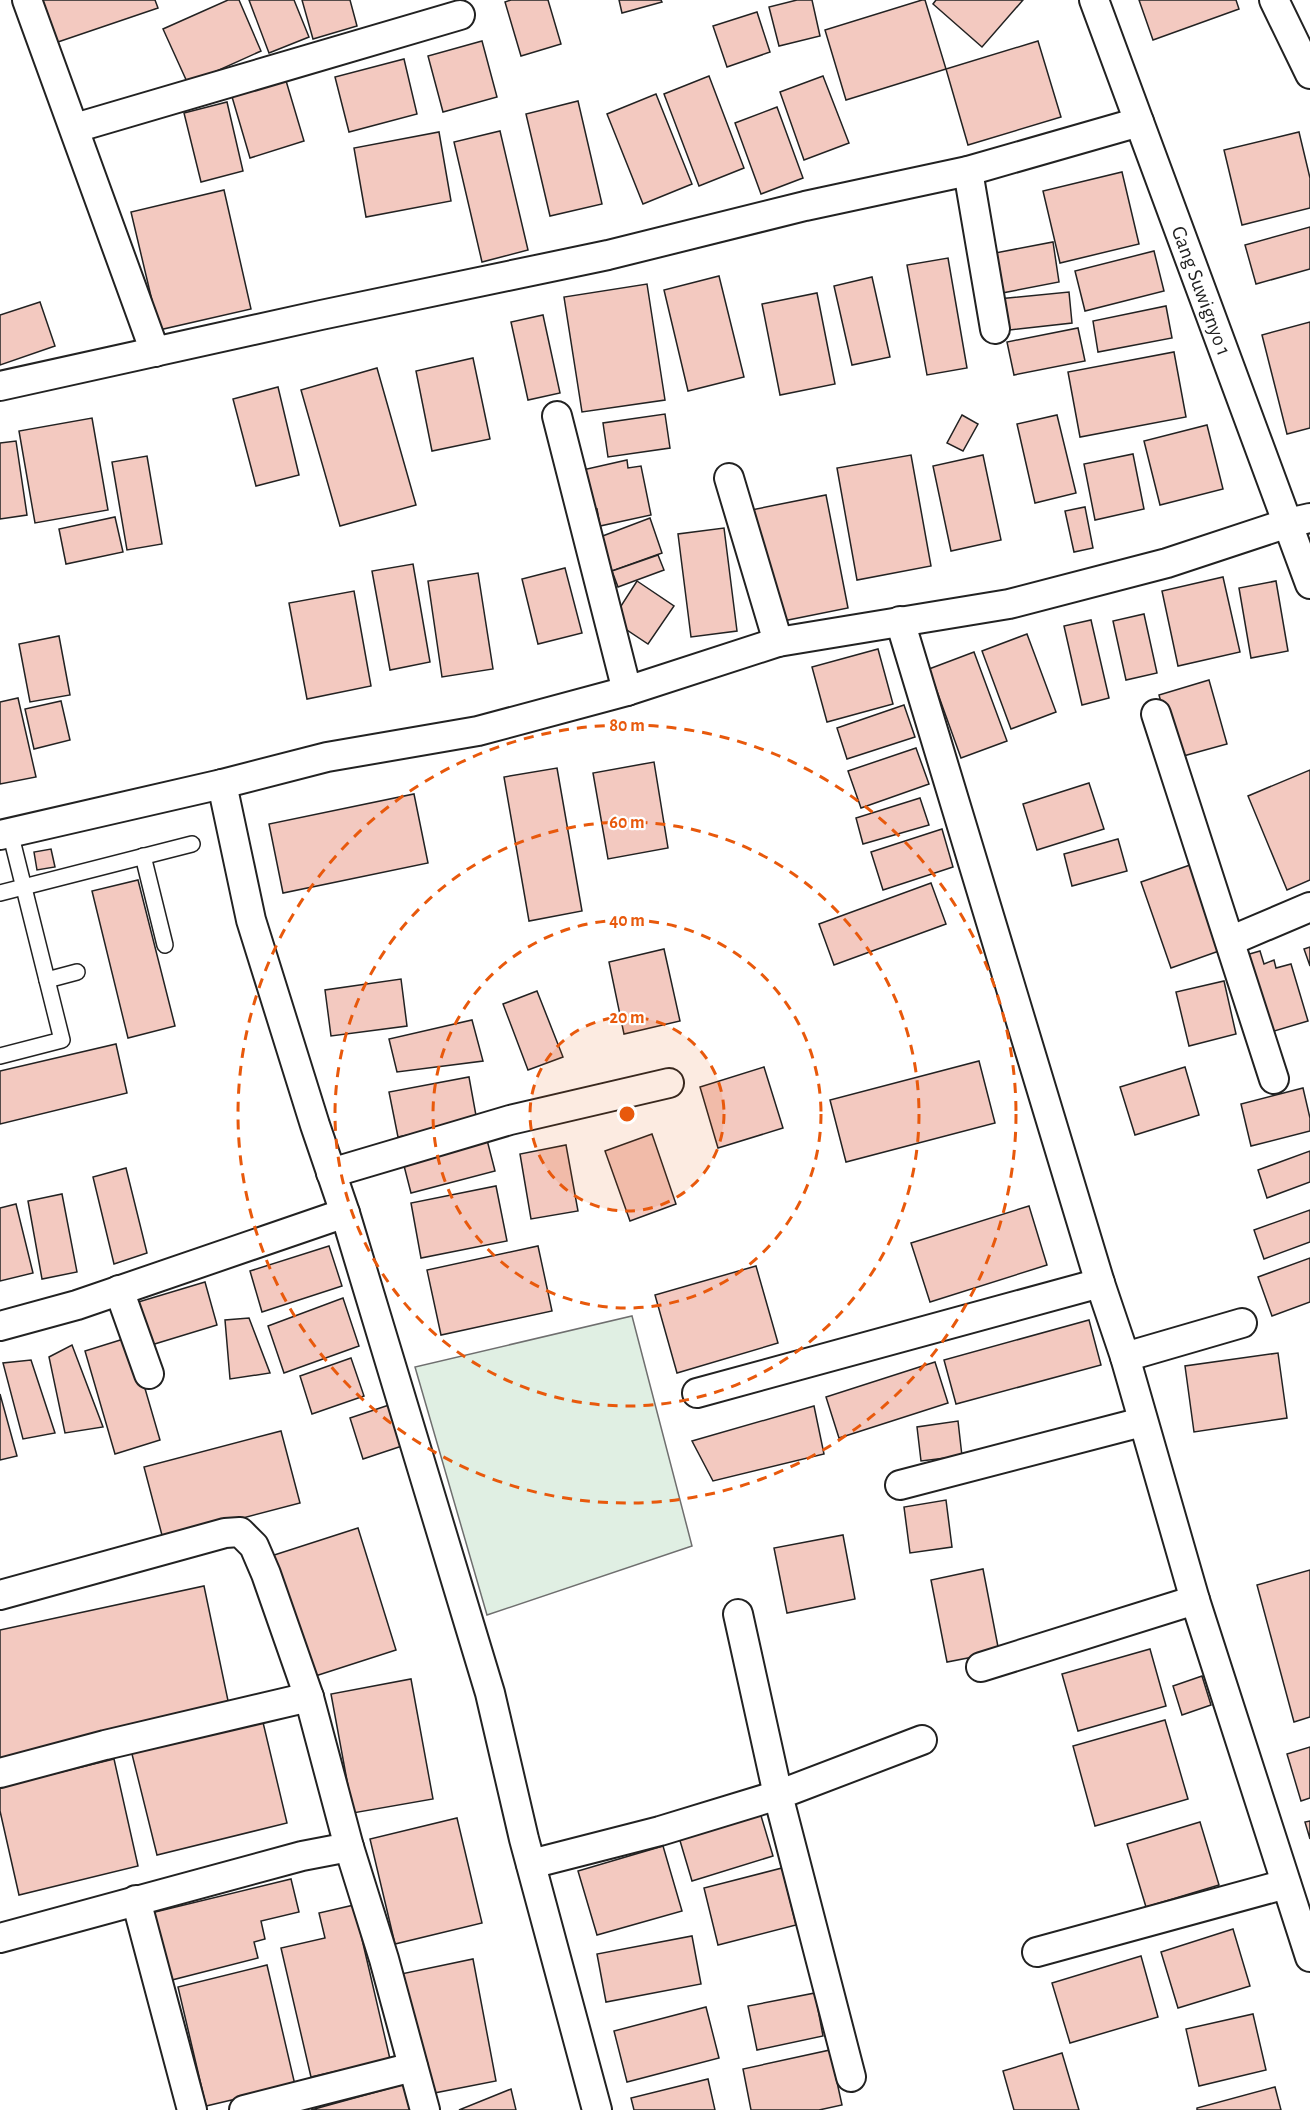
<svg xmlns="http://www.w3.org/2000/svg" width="1310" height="2110" viewBox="0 0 1310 2110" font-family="'Alegreya Sans',sans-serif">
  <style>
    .green { fill: #e0efe3; stroke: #6f6f6f; stroke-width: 1.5 }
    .building { fill: #f3c9c0; stroke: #222; stroke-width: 1.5 }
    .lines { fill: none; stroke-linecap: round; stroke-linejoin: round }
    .service-casing { stroke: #222; stroke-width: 18 }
    .minor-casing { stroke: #222; stroke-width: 32 }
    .service { stroke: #fff; stroke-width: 15 }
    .minor { stroke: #fff; stroke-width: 28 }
    .ring { fill: none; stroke: #e8590c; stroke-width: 3; stroke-dasharray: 10 8 }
    .labels { text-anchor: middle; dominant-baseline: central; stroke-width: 4.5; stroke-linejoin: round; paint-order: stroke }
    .street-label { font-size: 21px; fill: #222; stroke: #fff }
    .centre { fill: #e8590c; stroke: #fff; stroke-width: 3 }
    .ring-label { font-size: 18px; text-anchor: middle; font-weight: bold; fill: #e8590c; stroke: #fff; stroke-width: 4.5; stroke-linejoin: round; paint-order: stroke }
  </style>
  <rect width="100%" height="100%" fill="#fff"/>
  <polygon class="green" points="632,1316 692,1546 487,1615 415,1367"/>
  <g class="building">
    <polygon points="37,0 155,0 158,8 52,44"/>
    <polygon points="228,0 239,0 261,51 188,84 163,29"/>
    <polygon points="249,0 294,0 309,37 269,53"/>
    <polygon points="302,0 350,0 357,26 313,39"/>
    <polygon points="511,0 548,0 561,44 521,56 505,2"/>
    <polygon points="619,0 661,0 662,2 622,13"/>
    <polygon points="797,0 812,0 820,36 779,46 769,7"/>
    <polygon points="922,0 925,0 946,69 846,100 825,30"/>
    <polygon points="936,0 1023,0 982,47 933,4"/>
    <polygon points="1139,0 1236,0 1239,9 1153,40"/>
    <polygon points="757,12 770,52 727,67 713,26"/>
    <polygon points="482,41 497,97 443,112 428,56"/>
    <polygon points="1038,41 1061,117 968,145 946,69"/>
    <polygon points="404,59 417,114 349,132 335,77"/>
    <polygon points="284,74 304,141 250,158 230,90"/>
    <polygon points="709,76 744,168 699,186 664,94"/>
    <polygon points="823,76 849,143 804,160 780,92"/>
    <polygon points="656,94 692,184 643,204 607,114"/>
    <polygon points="578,101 602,204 550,216 526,114"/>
    <polygon points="227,102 243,171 201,182 184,113"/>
    <polygon points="777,107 803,178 761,194 735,123"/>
    <polygon points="500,131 528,250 482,262 454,142"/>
    <polygon points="439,132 451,201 366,217 354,148"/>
    <polygon points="1299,132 1310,178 1310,208 1242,225 1224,150"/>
    <polygon points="1122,172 1139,244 1060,263 1043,191"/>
    <polygon points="224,190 251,309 159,330 131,212"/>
    <polygon points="1310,227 1310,269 1256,284 1245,245"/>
    <polygon points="1053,242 1059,282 1002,293 995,253"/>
    <polygon points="1154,251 1164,291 1085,311 1075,271"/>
    <polygon points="948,258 967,368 927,375 907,265"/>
    <polygon points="719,276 744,377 688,391 664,290"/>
    <polygon points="872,277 890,357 852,365 834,286"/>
    <polygon points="647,284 665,400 582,412 564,297"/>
    <polygon points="1069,292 1072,323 1001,331 998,299"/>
    <polygon points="817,293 835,384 780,395 762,304"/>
    <polygon points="40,302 55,346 0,365 0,315"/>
    <polygon points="1166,306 1172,338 1098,352 1093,321"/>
    <polygon points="543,315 560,393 528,400 511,322"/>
    <polygon points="1310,322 1310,428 1287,434 1262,335"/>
    <polygon points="1078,328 1085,361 1014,375 1007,342"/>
    <polygon points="1174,352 1186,417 1080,437 1068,372"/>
    <polygon points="473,358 490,439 432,451 416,371"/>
    <polygon points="377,368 416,505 340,526 301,390"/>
    <polygon points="278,387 299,475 256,486 233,399"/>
    <polygon points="665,414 670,448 608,457 603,423"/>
    <polygon points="962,415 978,424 963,451 947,443"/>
    <polygon points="1057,415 1076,493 1035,503 1017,424"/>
    <polygon points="92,418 108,510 35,523 19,431"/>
    <polygon points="1207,425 1223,489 1160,505 1144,441"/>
    <polygon points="16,441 27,515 0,519 0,443"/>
    <polygon points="1133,454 1144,509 1095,520 1084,464"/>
    <polygon points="911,455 931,566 857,580 837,468"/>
    <polygon points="983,455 1001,540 951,551 933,466"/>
    <polygon points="147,456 162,544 127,550 112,462"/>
    <polygon points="627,460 628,468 641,466 651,515 600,526 597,509 587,512 578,471"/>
    <polygon points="826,495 848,608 773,623 751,510"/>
    <polygon points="1085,507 1093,548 1074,552 1065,511"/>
    <polygon points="115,517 123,552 66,564 59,529"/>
    <polygon points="650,518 662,553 612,571 600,537"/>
    <polygon points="724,528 737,631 691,637 678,534"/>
    <polygon points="658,555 664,570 618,587 612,571"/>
    <polygon points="413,564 430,662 390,670 372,571"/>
    <polygon points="565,568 582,633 538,644 522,579"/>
    <polygon points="478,573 493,669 442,677 428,581"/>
    <polygon points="1223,577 1240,652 1178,666 1162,591"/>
    <polygon points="637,581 674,606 648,644 612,620"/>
    <polygon points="1276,581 1288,651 1251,658 1239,588"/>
    <polygon points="354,591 371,686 307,699 289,603"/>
    <polygon points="1144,614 1157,673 1126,680 1113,621"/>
    <polygon points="1091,620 1109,698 1082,705 1064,626"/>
    <polygon points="1027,634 1056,712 1011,729 982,651"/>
    <polygon points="59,636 70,695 30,702 19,644"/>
    <polygon points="878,649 893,704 827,722 812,667"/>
    <polygon points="974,652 1007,741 961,758 929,669"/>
    <polygon points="1209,680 1227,744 1176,758 1159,695"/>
    <polygon points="18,698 36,777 0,784 0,702"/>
    <polygon points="61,701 70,740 34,749 25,709"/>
    <polygon points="904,705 915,737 847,759 837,728"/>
    <polygon points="916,748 929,784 861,808 848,771"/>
    <polygon points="654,762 668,848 608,859 593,773"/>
    <polygon points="557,768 582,911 529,921 504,777"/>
    <polygon points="1310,770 1310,880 1287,890 1248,796"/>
    <polygon points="1089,783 1104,829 1037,850 1023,804"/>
    <polygon points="414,794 428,863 283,893 269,824"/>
    <polygon points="920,798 929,825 863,844 856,818"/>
    <polygon points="942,829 953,867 883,890 871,852"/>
    <polygon points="1118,839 1127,871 1072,886 1064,854"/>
    <polygon points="51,849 55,867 37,870 34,852"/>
    <polygon points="1190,865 1219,951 1171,968 1141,882"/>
    <polygon points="138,880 175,1026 128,1038 92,891"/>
    <polygon points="931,883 946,924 834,965 819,924"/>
    <polygon points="1310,947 1310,966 1304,949"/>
    <polygon points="664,949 680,1021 624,1034 609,962"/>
    <polygon points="1260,951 1264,964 1274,960 1276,968 1291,964 1308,1021 1261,1035 1239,957"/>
    <polygon points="401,979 407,1026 331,1036 325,990"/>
    <polygon points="1224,981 1236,1034 1189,1046 1176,992"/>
    <polygon points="537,991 563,1057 528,1070 503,1004"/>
    <polygon points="472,1020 483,1061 397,1072 389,1039"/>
    <polygon points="116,1044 127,1093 0,1124 0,1071"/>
    <polygon points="979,1061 995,1123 846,1162 830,1100"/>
    <polygon points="764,1067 783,1128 718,1148 700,1087"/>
    <polygon points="1185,1067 1199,1115 1135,1135 1120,1087"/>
    <polygon points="469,1077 477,1121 398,1137 389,1092"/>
    <polygon points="1303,1088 1310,1118 1310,1131 1251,1146 1241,1104"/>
    <polygon points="652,1134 676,1204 630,1221 605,1151"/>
    <polygon points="486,1136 495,1171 411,1193 402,1158"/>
    <polygon points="566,1145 578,1211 531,1219 520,1154"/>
    <polygon points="1310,1151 1310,1182 1267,1198 1258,1170"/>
    <polygon points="126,1168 147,1253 114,1264 93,1177"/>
    <polygon points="496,1186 507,1241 421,1258 411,1203"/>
    <polygon points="62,1194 77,1272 42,1279 28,1201"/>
    <polygon points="16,1204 33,1273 0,1281 0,1208"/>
    <polygon points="1029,1206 1047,1265 930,1302 911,1243"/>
    <polygon points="1310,1210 1310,1242 1264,1259 1254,1230"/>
    <polygon points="329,1246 342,1286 262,1312 250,1271"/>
    <polygon points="538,1246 552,1311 441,1335 427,1270"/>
    <polygon points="1310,1258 1310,1302 1272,1316 1258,1277"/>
    <polygon points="756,1266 778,1343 677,1373 655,1295"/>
    <polygon points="205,1282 217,1325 148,1346 135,1303"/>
    <polygon points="343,1298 359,1346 284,1373 268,1326"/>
    <polygon points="249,1318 270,1373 230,1379 225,1320"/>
    <polygon points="1089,1320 1101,1365 956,1404 944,1360"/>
    <polygon points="130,1337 160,1440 115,1454 85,1351"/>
    <polygon points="72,1345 103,1427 65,1433 49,1357"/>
    <polygon points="1278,1353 1287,1418 1194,1432 1185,1366"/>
    <polygon points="351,1358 364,1396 312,1414 300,1376"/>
    <polygon points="31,1360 55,1433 23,1439 3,1363"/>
    <polygon points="935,1362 948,1403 839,1438 826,1397"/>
    <polygon points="0,1394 17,1456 0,1460"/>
    <polygon points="392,1404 405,1445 363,1459 350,1418"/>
    <polygon points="814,1406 824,1454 713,1481 692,1441"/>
    <polygon points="958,1421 962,1456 921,1461 917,1427"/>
    <polygon points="281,1431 300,1503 163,1539 144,1467"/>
    <polygon points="946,1500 952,1547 910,1553 904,1507"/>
    <polygon points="358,1528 396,1650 306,1679 268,1557"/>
    <polygon points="843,1535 855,1599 787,1613 774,1548"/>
    <polygon points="983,1569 999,1652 947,1662 931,1580"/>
    <polygon points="1310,1570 1310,1717 1294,1722 1257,1585"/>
    <polygon points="204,1586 231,1715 0,1765 0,1630"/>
    <polygon points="1150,1649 1166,1706 1078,1731 1062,1674"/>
    <polygon points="1202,1676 1211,1705 1182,1715 1173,1686"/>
    <polygon points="411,1679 433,1799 353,1813 331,1694"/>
    <polygon points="261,1714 287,1823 157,1855 130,1746"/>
    <polygon points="1165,1720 1188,1799 1095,1826 1073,1746"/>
    <polygon points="1310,1747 1310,1798 1301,1801 1287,1754"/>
    <polygon points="114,1759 138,1866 19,1895 0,1811 0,1787"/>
    <polygon points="759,1809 773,1856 692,1881 678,1834"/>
    <polygon points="457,1818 482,1923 395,1944 370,1839"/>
    <polygon points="1310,1821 1310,1839 1305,1822"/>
    <polygon points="1200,1822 1219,1885 1146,1907 1127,1844"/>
    <polygon points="663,1846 682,1911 597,1935 578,1871"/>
    <polygon points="782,1868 796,1925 718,1945 704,1888"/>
    <polygon points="291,1879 299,1912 261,1921 265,1939 254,1942 258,1958 168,1981 151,1913"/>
    <polygon points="354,1905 390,2059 311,2077 281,1948 325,1938 319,1913"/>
    <polygon points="1233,1929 1250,1986 1178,2008 1161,1952"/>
    <polygon points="692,1936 701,1984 606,2002 597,1954"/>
    <polygon points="1141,1956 1158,2017 1070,2043 1052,1983"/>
    <polygon points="473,1959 496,2081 424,2095 401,1974"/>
    <polygon points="267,1965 295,2085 206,2106 178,1987"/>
    <polygon points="815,1993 823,2036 757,2050 748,2006"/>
    <polygon points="706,2007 719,2058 627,2082 614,2031"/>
    <polygon points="1253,2014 1266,2070 1199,2086 1186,2029"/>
    <polygon points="830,2050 842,2105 819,2110 751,2110 743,2069"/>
    <polygon points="1062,2053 1079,2110 1014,2110 1003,2071"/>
    <polygon points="708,2079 715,2110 634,2110 631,2098"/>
    <polygon points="405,2084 412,2110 311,2110"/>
    <polygon points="1275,2087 1281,2110 1197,2110 1197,2108"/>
    <polygon points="511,2089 516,2110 459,2110"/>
  </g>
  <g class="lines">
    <g class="service-casing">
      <g id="service">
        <polyline points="143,856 165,945"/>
        <polyline points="0,893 192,844"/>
        <polyline points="47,980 77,972"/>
        <polyline points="0,1056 62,1040 10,832"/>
      </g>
    </g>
    <g class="minor-casing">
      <g id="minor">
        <polyline points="27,0 155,352"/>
        <path id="s1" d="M1094,0L1310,584"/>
        <polyline points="1274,0 1310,74"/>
        <polyline points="75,128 460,15"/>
        <polyline points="968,171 995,329"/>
        <polyline points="0,386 321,315 608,255 805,206 968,171 1139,122"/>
        <polyline points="557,416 627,691"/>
        <polyline points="729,478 778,642"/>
        <polyline points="900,621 1100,1283 1125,1357 1195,1600 1310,1957"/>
        <polyline points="1156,714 1274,1079"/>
        <polyline points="0,835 222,784"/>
        <polyline points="1230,941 1310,907"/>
        <polyline points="331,1173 510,1120 669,1083"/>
        <polyline points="119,1290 149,1374"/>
        <polyline points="0,1326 77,1305 345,1213"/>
        <polyline points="1125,1357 1242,1323"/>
        <polyline points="697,1393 1100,1283"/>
        <polyline points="900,1485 1142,1422"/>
        <polyline points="0,1595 225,1533 240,1532 254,1546 266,1574 309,1697 349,1847 302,1856 0,1938"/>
        <polyline points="981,1667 1195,1600"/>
        <polyline points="0,1773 105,1745 309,1697"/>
        <polyline points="349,1847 384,1959 425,2110"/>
        <polyline points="531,1864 660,1831 778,1795 738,1614"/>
        <polyline points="136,1900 192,2110"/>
        <polyline points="1037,1952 1286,1884"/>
        <polyline points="851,2077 778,1795 922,1740"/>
        <polyline points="244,2110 413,2067"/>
        <polyline points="597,2110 524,1839 490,1693 345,1213 315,1125 251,920 222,784 327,757 478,731 627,691 778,642 1009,604 1167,563 1288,523 1310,518"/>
      </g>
    </g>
    <use href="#service" class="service"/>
    <use href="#minor" class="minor"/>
  </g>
  <circle cx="627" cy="1114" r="97" fill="#e8590c" fill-opacity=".12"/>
  <g class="ring">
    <circle cx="627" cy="1114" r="97"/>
    <circle cx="627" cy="1114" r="194"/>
    <circle cx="627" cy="1114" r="292"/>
    <circle cx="627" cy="1114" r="389"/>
  </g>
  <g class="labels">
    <g class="street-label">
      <text stroke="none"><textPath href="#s1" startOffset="310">Gang Suwignyo 1</textPath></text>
    </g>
  </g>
  <circle cx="627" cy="1114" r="9" class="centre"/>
  <g class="ring-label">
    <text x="627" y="731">80 m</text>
    <text x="627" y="828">60 m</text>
    <text x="627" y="926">40 m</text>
    <text x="627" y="1023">20 m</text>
  </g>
</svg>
